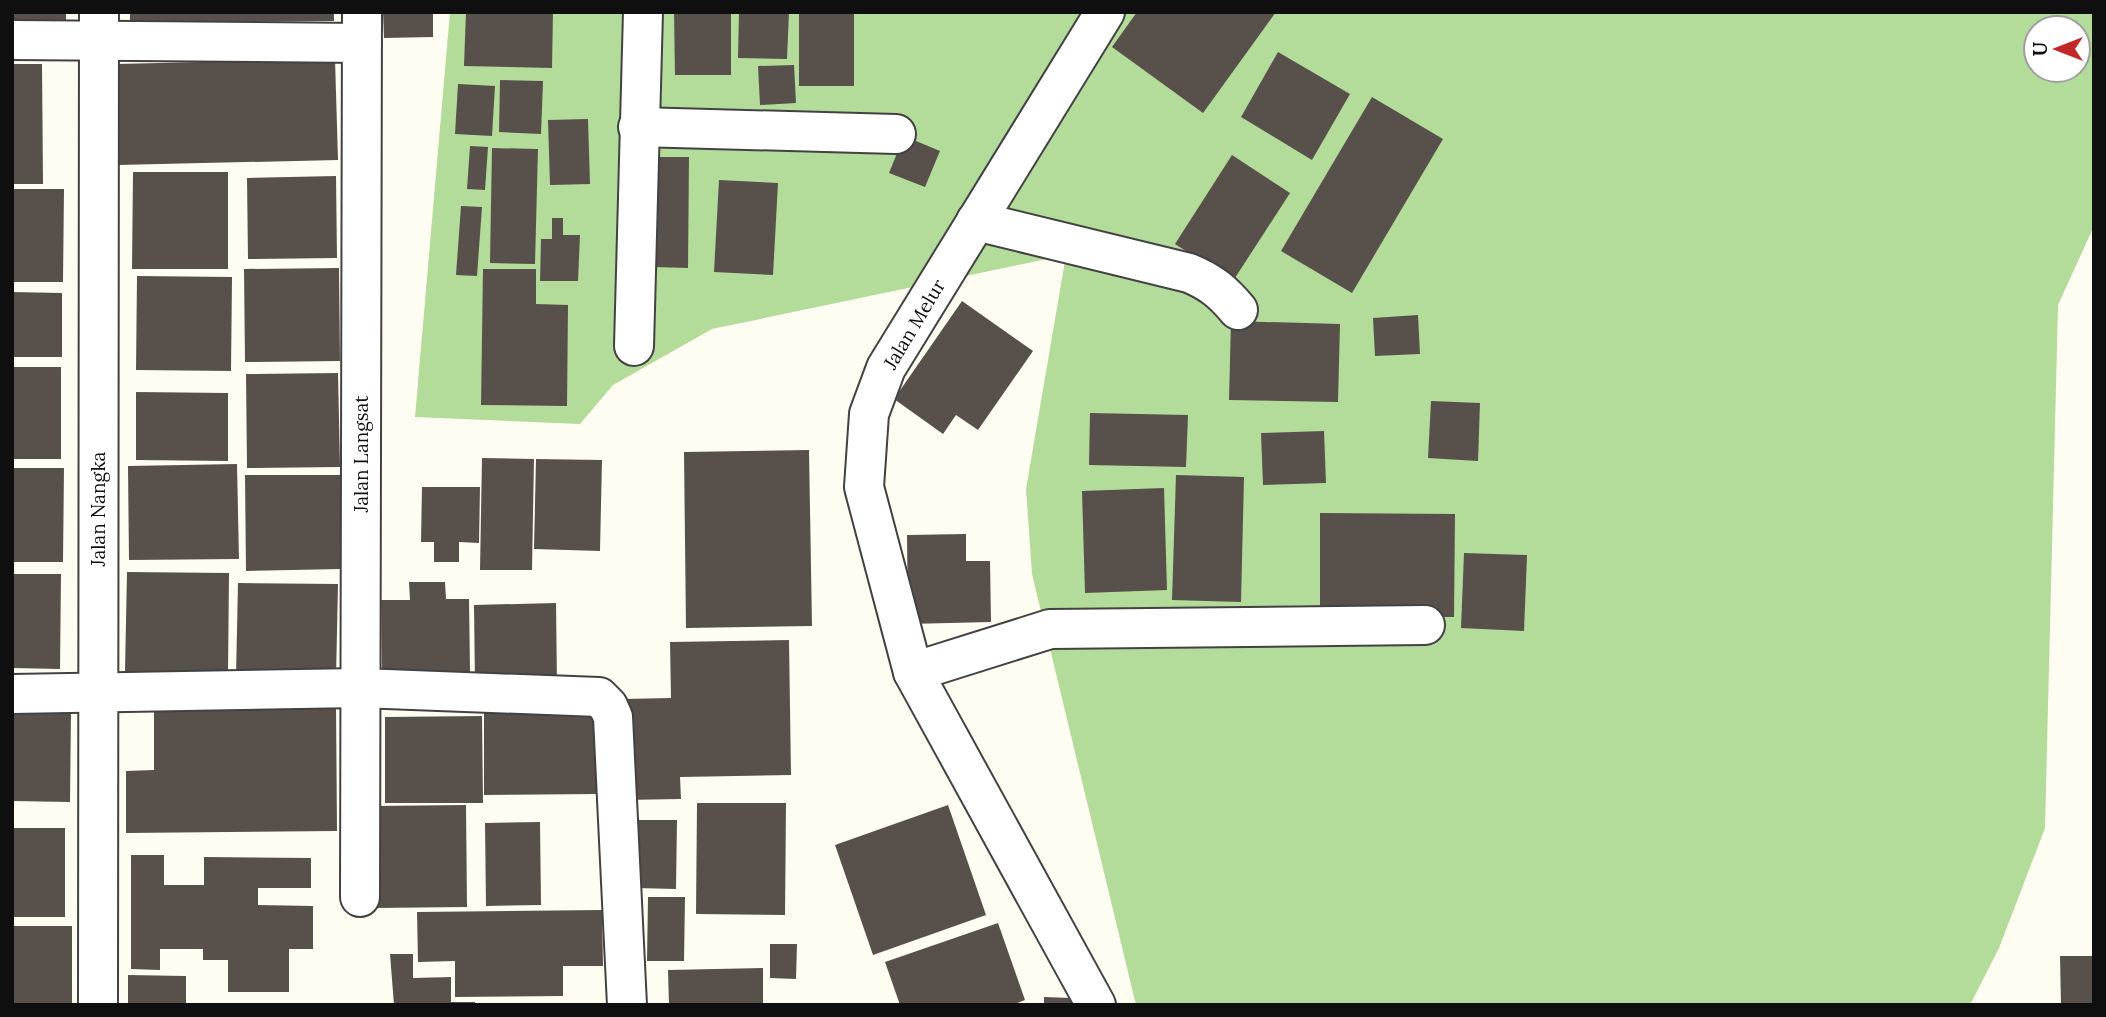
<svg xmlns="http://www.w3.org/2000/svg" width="2106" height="1017" viewBox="0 0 2106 1017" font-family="Lora,serif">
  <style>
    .forest { fill: #b3db99; fill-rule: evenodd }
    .building { fill: #58514b }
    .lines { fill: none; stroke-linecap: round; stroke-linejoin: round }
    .minor-casing { stroke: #424242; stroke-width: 42 }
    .minor { stroke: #fff; stroke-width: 38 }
    .labels { text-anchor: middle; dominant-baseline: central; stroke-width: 7; stroke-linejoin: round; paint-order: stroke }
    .street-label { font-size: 19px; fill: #0f0f0f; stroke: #fff }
  </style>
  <rect width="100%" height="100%" fill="#fffdf1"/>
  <path class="forest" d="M450,12H2094V226L2058,305L2045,828L1999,948L1970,1005H1136L1032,574L1026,489L1066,255L712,329L613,385L580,424L415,417ZM2036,28H2078V70H2036Z"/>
  <g class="building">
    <polygon points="12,12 66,12 66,26 12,25"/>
    <polygon points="130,12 334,12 334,21 130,23"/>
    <polygon points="383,12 433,12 433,37 384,38"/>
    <polygon points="466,12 553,12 552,68 464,66"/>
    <polygon points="674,12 731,12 731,75 675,75"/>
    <polygon points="739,12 789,12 787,59 738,58"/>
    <rect x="799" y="12" width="55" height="74"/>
    <polygon points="1137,12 1276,12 1203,113 1112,47"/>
    <polygon points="1278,52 1350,94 1312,160 1241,117"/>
    <polygon points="335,59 338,160 118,165 116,64"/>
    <polygon points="12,64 42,64 43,184 12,184"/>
    <polygon points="794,65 796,103 760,105 758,66"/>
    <polygon points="500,80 543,81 541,134 499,132"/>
    <polygon points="458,84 495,86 492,136 455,134"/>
    <polygon points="1372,97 1443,139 1352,293 1281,251"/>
    <polygon points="588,119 590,184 550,185 548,120"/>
    <polygon points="904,136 940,151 925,187 889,173"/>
    <polygon points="470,146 488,147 485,190 467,189"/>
    <polygon points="492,148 538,149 535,264 490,263"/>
    <polygon points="1232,155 1290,193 1233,281 1175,244"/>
    <polygon points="652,157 689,157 688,268 652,267"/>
    <polygon points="133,172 228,172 228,269 132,269"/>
    <polygon points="336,176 337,258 248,259 247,178"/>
    <polygon points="719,180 778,183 773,275 714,272"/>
    <polygon points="12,189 64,189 63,282 12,282"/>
    <polygon points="461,206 482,207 477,276 456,275"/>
    <polygon points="552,218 563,218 563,235 580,235 578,281 540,281 541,239 552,239"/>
    <polygon points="339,268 340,361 245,362 244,269"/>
    <polygon points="483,269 536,269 536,304 568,305 567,406 481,405"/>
    <polygon points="137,276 232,277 231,371 136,370"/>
    <polygon points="12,292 62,293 62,357 12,357"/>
    <polygon points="962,301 1033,351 978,430 956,415 943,434 894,399"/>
    <polygon points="1418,315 1420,354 1375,356 1373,318"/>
    <polygon points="1231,321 1340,324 1338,402 1229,400"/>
    <rect x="12" y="367" width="49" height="92"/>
    <polygon points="338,373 340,467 247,468 246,374"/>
    <polygon points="136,392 228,393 228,461 136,460"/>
    <polygon points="1431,401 1480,403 1478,461 1428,458"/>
    <polygon points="1090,413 1188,415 1186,467 1089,465"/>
    <polygon points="1324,431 1326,483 1263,485 1261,433"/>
    <polygon points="809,450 812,626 686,628 684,452"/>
    <polygon points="482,458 534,459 532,570 480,570"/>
    <polygon points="536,459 602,460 600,551 534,549"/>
    <polygon points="237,464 239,559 129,560 128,466"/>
    <polygon points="12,468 64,468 63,562 12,562"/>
    <polygon points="245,475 340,475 341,569 246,571"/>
    <polygon points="1176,475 1244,477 1241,602 1172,600"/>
    <polygon points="422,487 480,487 479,543 459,542 459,562 434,562 434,542 421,542"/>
    <polygon points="1164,488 1167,590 1085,593 1082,491"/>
    <polygon points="1320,513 1455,514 1454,617 1320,617"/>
    <polygon points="966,534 966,561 990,561 991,622 908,624 907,535"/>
    <polygon points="1464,553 1527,555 1524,631 1461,628"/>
    <polygon points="127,572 229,573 228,672 125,671"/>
    <polygon points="12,574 61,574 60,669 12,668"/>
    <polygon points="409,582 445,582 446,599 469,599 470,672 382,673 381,600 410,600"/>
    <polygon points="238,583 338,584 336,678 236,676"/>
    <polygon points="556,603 557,685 475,686 474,605"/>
    <polygon points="789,640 791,775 680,777 681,799 623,800 622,699 671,698 670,642"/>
    <polygon points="336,706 337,831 126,833 126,771 154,770 154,708"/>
    <polygon points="598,710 599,794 484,795 484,711"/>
    <polygon points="13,711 71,711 70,802 12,801"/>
    <polygon points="482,716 483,803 385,803 385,717"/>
    <polygon points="697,803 786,803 785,915 696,914"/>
    <polygon points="466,805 467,907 375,908 374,806"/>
    <polygon points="948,805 986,915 873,955 835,845"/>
    <polygon points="637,820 677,820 676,889 636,888"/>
    <polygon points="540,822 541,905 486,906 485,823"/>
    <rect x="12" y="828" width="53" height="89"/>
    <polygon points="131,855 164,855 164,885 204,885 204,857 311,858 311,888 258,888 258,905 313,906 313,949 289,949 289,992 228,992 228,960 203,960 203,949 160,949 160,970 131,969"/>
    <polygon points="648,897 685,897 684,961 647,961"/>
    <polygon points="602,910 603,966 563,966 563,996 455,997 455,961 418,962 417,912"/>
    <polygon points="998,923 1025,1000 1012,1005 900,1005 885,962"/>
    <rect x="12" y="926" width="60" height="79"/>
    <polygon points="770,944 797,944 796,979 770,978"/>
    <polygon points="390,954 413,954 413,978 451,977 451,1002 475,1002 475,1005 394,1005"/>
    <polygon points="2060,956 2094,956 2094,1005 2061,1005"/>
    <polygon points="763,968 763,1005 669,1005 668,970"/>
    <polygon points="128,975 186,976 186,1005 128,1005"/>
    <polygon points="1044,997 1071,998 1071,1005 1044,1005"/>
  </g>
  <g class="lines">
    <g class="minor-casing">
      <g id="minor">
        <polyline points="12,40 362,43"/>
        <polyline points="638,127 896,134"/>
        <path d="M976,221L1189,273C1211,282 1223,292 1238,310"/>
        <polyline points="634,346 643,12"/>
        <polyline points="913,672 1050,629 1425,625"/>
        <polyline points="12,694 360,688 599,697 608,706 613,717 627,1005"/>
        <polyline points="360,897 362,12"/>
        <polyline points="98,1005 99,12"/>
        <polyline points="1096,1005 913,672 864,487 869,414 886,368 1105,12"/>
      </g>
    </g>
    <use href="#minor" class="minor"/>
  </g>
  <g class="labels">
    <g class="street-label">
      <text transform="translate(914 324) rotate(-59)">Jalan Melur</text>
      <text transform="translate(361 454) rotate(-90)">Jalan Langsat</text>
      <text transform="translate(98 509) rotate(-90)">Jalan Nangka</text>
    </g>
  </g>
  <rect width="2106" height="1017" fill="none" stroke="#0f0f0f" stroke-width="28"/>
  <g transform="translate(2057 49) rotate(270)"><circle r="33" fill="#ffffff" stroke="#9f9f9f" stroke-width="2"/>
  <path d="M0-5L12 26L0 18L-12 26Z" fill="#c02726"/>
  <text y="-10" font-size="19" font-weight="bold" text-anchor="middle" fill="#0f0f0f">U</text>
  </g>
</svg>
